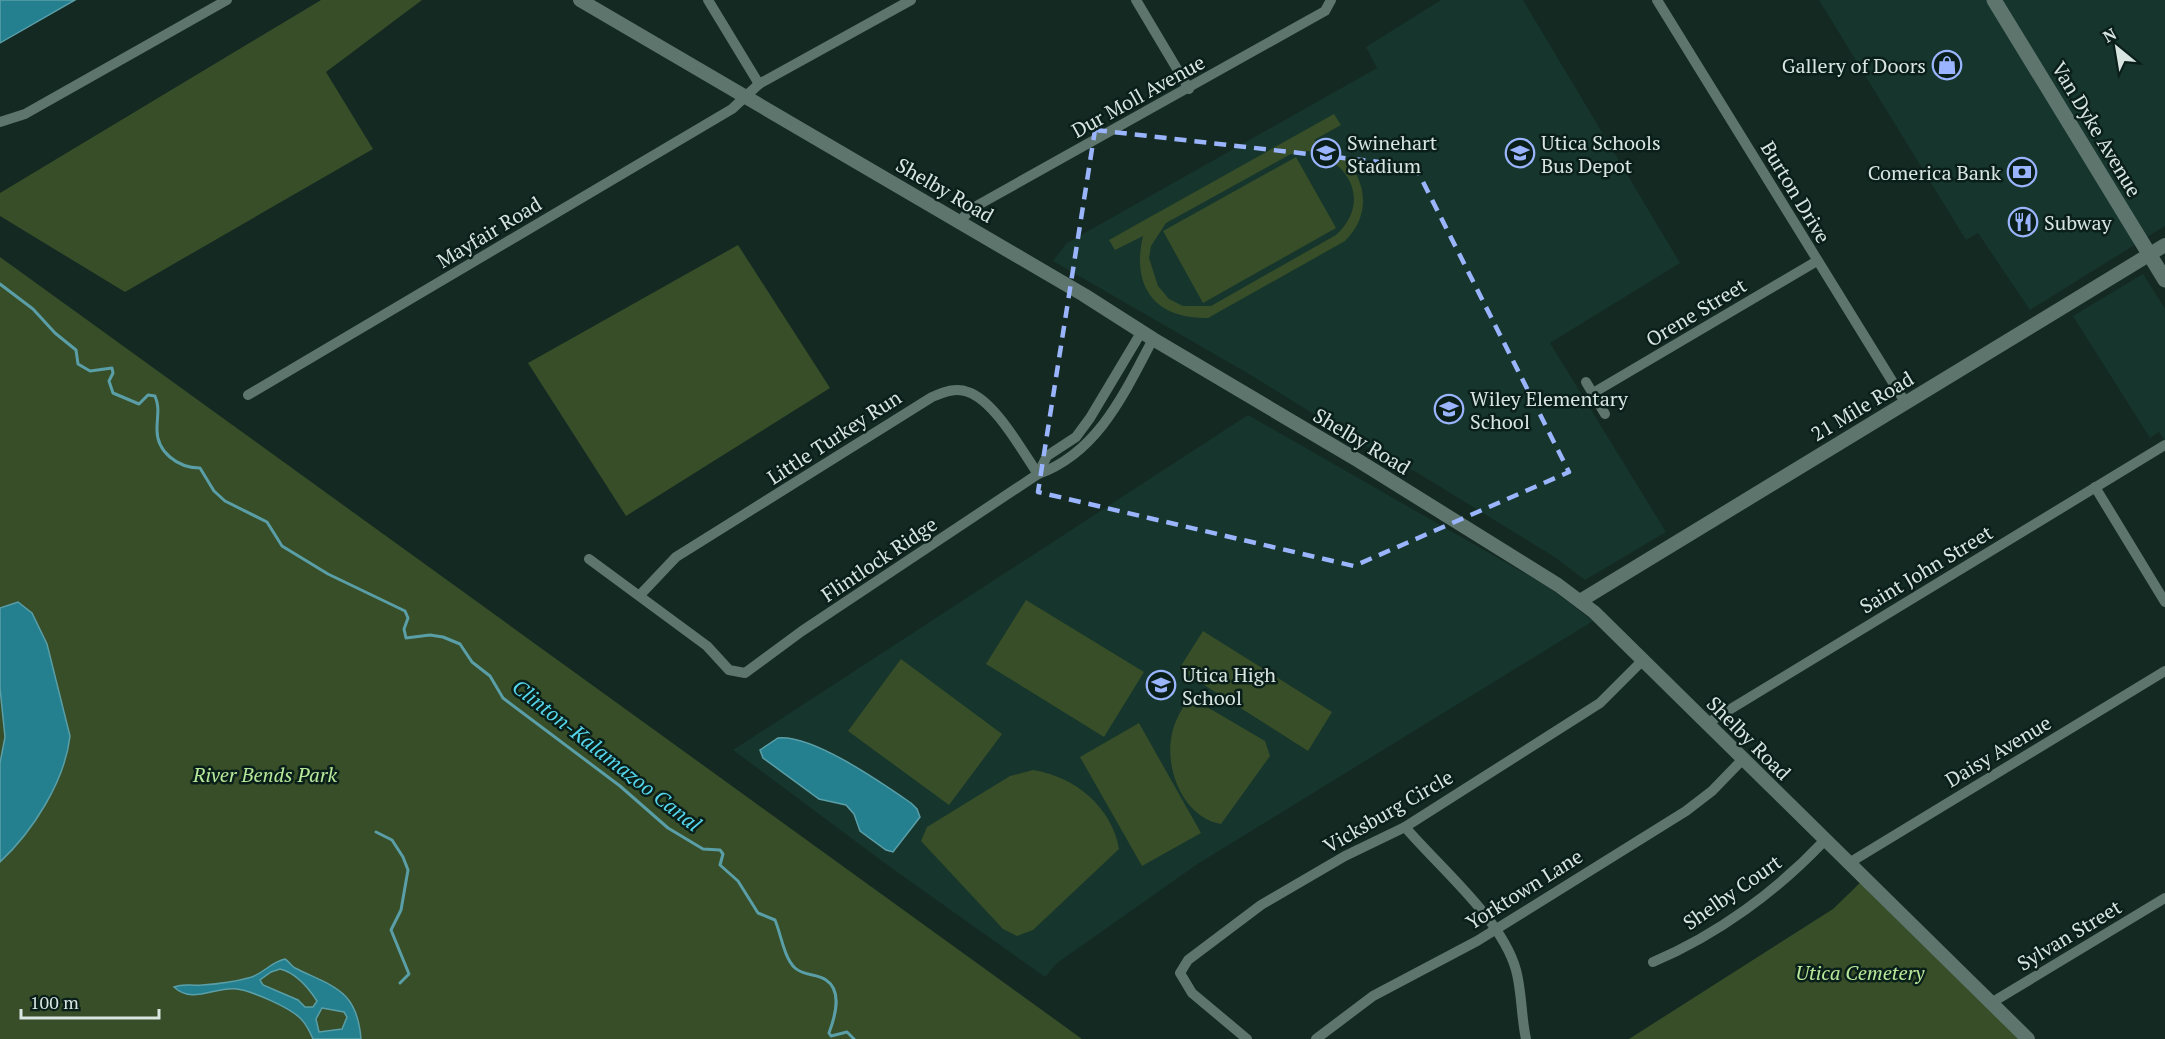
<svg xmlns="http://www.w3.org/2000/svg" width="2165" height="1039" viewBox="0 0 2165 1039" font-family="'PT Serif',serif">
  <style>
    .built { fill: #16352c }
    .green { fill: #374e28; fill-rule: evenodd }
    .water { fill: #24808f; stroke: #5a9ea7; stroke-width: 1.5; fill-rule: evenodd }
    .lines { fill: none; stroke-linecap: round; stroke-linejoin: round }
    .stream { stroke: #5a9ea7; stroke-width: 3 }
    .minor { stroke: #5e756d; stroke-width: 10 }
    .tertiary { stroke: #5e756d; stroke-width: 14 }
    .secondary { stroke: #5e756d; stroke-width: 15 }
    .marked { fill: none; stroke: #9ab5fd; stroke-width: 4.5; stroke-dasharray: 12 8; stroke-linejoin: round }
    .labels { text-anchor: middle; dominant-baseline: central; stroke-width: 5; stroke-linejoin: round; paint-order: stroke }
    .poi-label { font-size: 20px; fill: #d8e5e0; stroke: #0a1f19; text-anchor: start }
    .street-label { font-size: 20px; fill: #d8e5e0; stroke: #0a1f19 }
    .park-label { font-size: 20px; font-style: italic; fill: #b8e99a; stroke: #0a1f19 }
    .water-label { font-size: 21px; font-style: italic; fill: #55d6ec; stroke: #0a1f19 }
  </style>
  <rect width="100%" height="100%" fill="#142922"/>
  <g class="built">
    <polygon points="1441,0 1523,0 1680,263 1550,343 1666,532 1585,580 1553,556 1416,472 1364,445 1249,374 1053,261 1067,243 1377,68 1366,47"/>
    <polygon points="1819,0 2165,0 2165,226 2030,310 1978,233 1966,240"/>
    <polygon points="2143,274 2165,309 2165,441 2159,432 2150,438 2073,316"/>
    <polygon points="1248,415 1547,586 1593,621 1199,863 1057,963 1045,977 890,867 733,750"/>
  </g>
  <g class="green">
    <polygon points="321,0 422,0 326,72 373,149 125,292 0,216 0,193"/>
    <path d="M1334,114L1341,125L1314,140C1320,143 1329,144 1335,149C1366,173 1374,213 1345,241L1208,318C1155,319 1131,287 1143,236L1115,250L1109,240ZM1308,151C1351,161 1371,203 1336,235L1211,306H1183L1169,299L1158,286L1149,258L1151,246L1166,223L1291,154Z"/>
    <polygon points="1296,157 1336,228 1203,303 1163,231"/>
    <polygon points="738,245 830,388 626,516 528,363"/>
    <polygon points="0,257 1082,1039 0,1039"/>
    <polygon points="1026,600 1144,672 1104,737 986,664"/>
    <polygon points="1203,631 1332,712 1308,751 1179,669"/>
    <polygon points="901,659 1002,734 949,805 848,731"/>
    <path d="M1190,697L1265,741L1270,756L1221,824C1185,818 1166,773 1171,739C1173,723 1181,710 1190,697Z"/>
    <polygon points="1139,723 1201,833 1142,866 1080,757"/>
    <path d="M1033,770C1074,776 1112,807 1119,849L1033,930L1017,936L1003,929L921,841L927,827L1010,776Z"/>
    <polygon points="1865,878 2028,1039 1629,1039 1833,909"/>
  </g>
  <g class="water">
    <polygon points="0,0 75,0 0,43"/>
    <path d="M18,602L32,613L47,644L70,736C65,781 33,831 0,862V763L5,737L0,688V608Z"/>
    <path d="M778,738C812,734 882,783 911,803L917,809L920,817L893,852L886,850L860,831L854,814L846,805L819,799L763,758L760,750Z"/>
    <path d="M285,959C290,962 291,966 295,968C333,987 357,989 361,1039H313C310,1032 306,1024 301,1019C291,1008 252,991 237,989C215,986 193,1005 174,987C184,983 191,986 202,985C217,984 234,982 248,978C263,975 270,962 285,959ZM280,969C296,973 308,987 317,1001L313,1007H305L298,1000L263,985L260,980L271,972ZM322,1008L344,1012L347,1017L342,1029L319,1032L316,1019Z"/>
  </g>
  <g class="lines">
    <g class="stream">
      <path d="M0,284L33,309L55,333L76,350L78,364L90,371L112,368L113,373L109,381L113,393L139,404L148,395L155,396C160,408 157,416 157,428C156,452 178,468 200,468L214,491L225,501L267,522L282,546L328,574L405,611L408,618L404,629L406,638L430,635L443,637L460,644L472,662L490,676L503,698L620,786L668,828L703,849L720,850L723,854L720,865L738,881L758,913L775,920C781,934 784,958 795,968C804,976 818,974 826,980C843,991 835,1017 829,1033L831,1036L847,1032L854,1039"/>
      <polyline points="376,832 392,840 403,857 408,870 401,910 391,930 409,974 400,983"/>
    </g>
    <g class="minor">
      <polyline points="708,0 759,84"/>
      <polyline points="1136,0 1189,89"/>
      <polyline points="1657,0 1905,402"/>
      <polyline points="0,122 25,114 227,0"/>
      <polyline points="960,221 971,209 1325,11 1331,0"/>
      <polyline points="1586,382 1605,414"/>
      <polyline points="1593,393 1817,261"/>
      <polyline points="248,395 732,109 759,84 911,0"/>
      <polyline points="1038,474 1047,456 1076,437 1090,418 1142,331"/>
      <polyline points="2095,487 2165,602"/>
      <path d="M589,559L707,646L729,670L745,673L802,631L1038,474C1098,453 1125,392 1153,339"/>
      <path d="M640,595L676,557L932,397C944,392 956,387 968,392C995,401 1022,451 1038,474"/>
      <polyline points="1706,724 2165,445"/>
      <path d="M1405,827C1439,867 1502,919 1516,970C1522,992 1521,1016 1526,1039"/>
      <polyline points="1849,863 2165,671"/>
      <path d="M1653,962C1717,935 1777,891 1825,840"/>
      <polyline points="1991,1003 2165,898"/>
      <polyline points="1247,1039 1192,993 1180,973 1188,960 1261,905 1345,856 1405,827 1600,703 1644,659"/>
      <polyline points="1316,1039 1373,996 1477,941 1686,811 1712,791 1743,759"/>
    </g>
    <g class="tertiary">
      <polyline points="580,0 1084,295 1153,339 1359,461 1558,585 1594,612 2028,1039"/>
      <polyline points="1580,601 2165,245"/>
    </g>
    <polyline class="secondary" points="1994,0 2165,280"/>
  </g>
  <path class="marked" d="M1095,130L1415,166L1569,472L1354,566L1038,492Z"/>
  <defs>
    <g id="shop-ring" transform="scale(1.5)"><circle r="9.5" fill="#0a1f19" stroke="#9ab5fd" stroke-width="1.5"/><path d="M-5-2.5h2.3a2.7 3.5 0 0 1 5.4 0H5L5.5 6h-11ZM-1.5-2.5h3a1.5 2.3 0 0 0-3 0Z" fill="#9ab5fd"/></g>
    <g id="school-ring" transform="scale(1.5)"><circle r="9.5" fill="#0a1f19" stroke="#9ab5fd" stroke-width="1.5"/><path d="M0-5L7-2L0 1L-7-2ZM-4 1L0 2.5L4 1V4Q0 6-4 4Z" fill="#9ab5fd"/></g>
    <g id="bank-ring" transform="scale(1.5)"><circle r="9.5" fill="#0a1f19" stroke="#9ab5fd" stroke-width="1.5"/><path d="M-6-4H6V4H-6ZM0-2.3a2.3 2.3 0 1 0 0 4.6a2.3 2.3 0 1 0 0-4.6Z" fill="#9ab5fd"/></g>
    <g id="restaurant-ring" transform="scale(1.5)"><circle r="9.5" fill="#0a1f19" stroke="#9ab5fd" stroke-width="1.5"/><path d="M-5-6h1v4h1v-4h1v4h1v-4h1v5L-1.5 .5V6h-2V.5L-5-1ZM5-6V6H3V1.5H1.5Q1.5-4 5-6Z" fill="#9ab5fd"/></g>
  </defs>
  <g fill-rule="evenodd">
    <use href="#shop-ring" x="1947" y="65"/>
    <use href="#school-ring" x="1326" y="153"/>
    <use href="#school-ring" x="1520" y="153"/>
    <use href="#bank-ring" x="2022" y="172"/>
    <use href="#restaurant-ring" x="2023" y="222"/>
    <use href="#school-ring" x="1449" y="409"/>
    <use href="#school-ring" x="1161" y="685"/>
  </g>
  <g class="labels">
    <g class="poi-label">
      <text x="1926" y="65" text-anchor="end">Gallery of Doors</text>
      <text x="1347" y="142">Swinehart<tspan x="1347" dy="23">Stadium</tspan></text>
      <text x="1541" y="142">Utica Schools<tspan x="1541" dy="23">Bus Depot</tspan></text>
      <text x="2001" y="172" text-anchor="end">Comerica Bank</text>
      <text x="2044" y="222">Subway</text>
      <text x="1470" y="398">Wiley Elementary<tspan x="1470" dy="23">School</tspan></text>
      <text x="1182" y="674">Utica High<tspan x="1182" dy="23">School</tspan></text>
    </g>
    <g class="street-label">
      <text transform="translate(1138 96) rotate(-29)">Dur Moll Avenue</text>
      <text transform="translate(2097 129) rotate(59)">Van Dyke Avenue</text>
      <text transform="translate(945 190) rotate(30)">Shelby Road</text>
      <text transform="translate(1796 192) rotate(59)">Burton Drive</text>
      <text transform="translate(489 232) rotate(-31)">Mayfair Road</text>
      <text transform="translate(1696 312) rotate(-31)">Orene Street</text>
      <text transform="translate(1862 406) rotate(-31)">21 Mile Road</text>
      <text transform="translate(834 437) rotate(-33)">Little Turkey Run</text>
      <text transform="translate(1362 441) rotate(31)">Shelby Road</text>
      <text transform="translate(879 559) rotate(-34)">Flintlock Ridge</text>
      <text transform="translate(1926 569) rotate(-31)">Saint John Street</text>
      <text transform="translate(1749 738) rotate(45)">Shelby Road</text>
      <text transform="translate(1998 751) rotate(-31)">Daisy Avenue</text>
      <text transform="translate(1388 811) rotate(-30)">Vicksburg Circle</text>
      <text transform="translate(1524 889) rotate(-32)">Yorktown Lane</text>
      <text transform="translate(1732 892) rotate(-35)">Shelby Court</text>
      <text transform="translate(2069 935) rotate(-31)">Sylvan Street</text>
    </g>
    <g class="park-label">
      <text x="265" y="774">River Bends Park</text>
      <text x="1860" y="972">Utica Cemetery</text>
    </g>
    <g class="water-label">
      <text transform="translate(607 755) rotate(38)">Clinton-Kalamazoo Canal</text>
    </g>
  </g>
  <g transform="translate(2117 48) rotate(330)" stroke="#0a1f19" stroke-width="4.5" paint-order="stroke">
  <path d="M0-4.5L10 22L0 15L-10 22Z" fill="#d8e5e0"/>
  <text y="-9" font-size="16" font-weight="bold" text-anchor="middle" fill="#d8e5e0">N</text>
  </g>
  <path d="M21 1009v9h138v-9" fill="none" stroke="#d8e5e0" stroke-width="3"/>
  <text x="30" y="1009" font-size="18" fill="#d8e5e0" stroke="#0a1f19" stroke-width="4.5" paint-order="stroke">100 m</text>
</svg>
